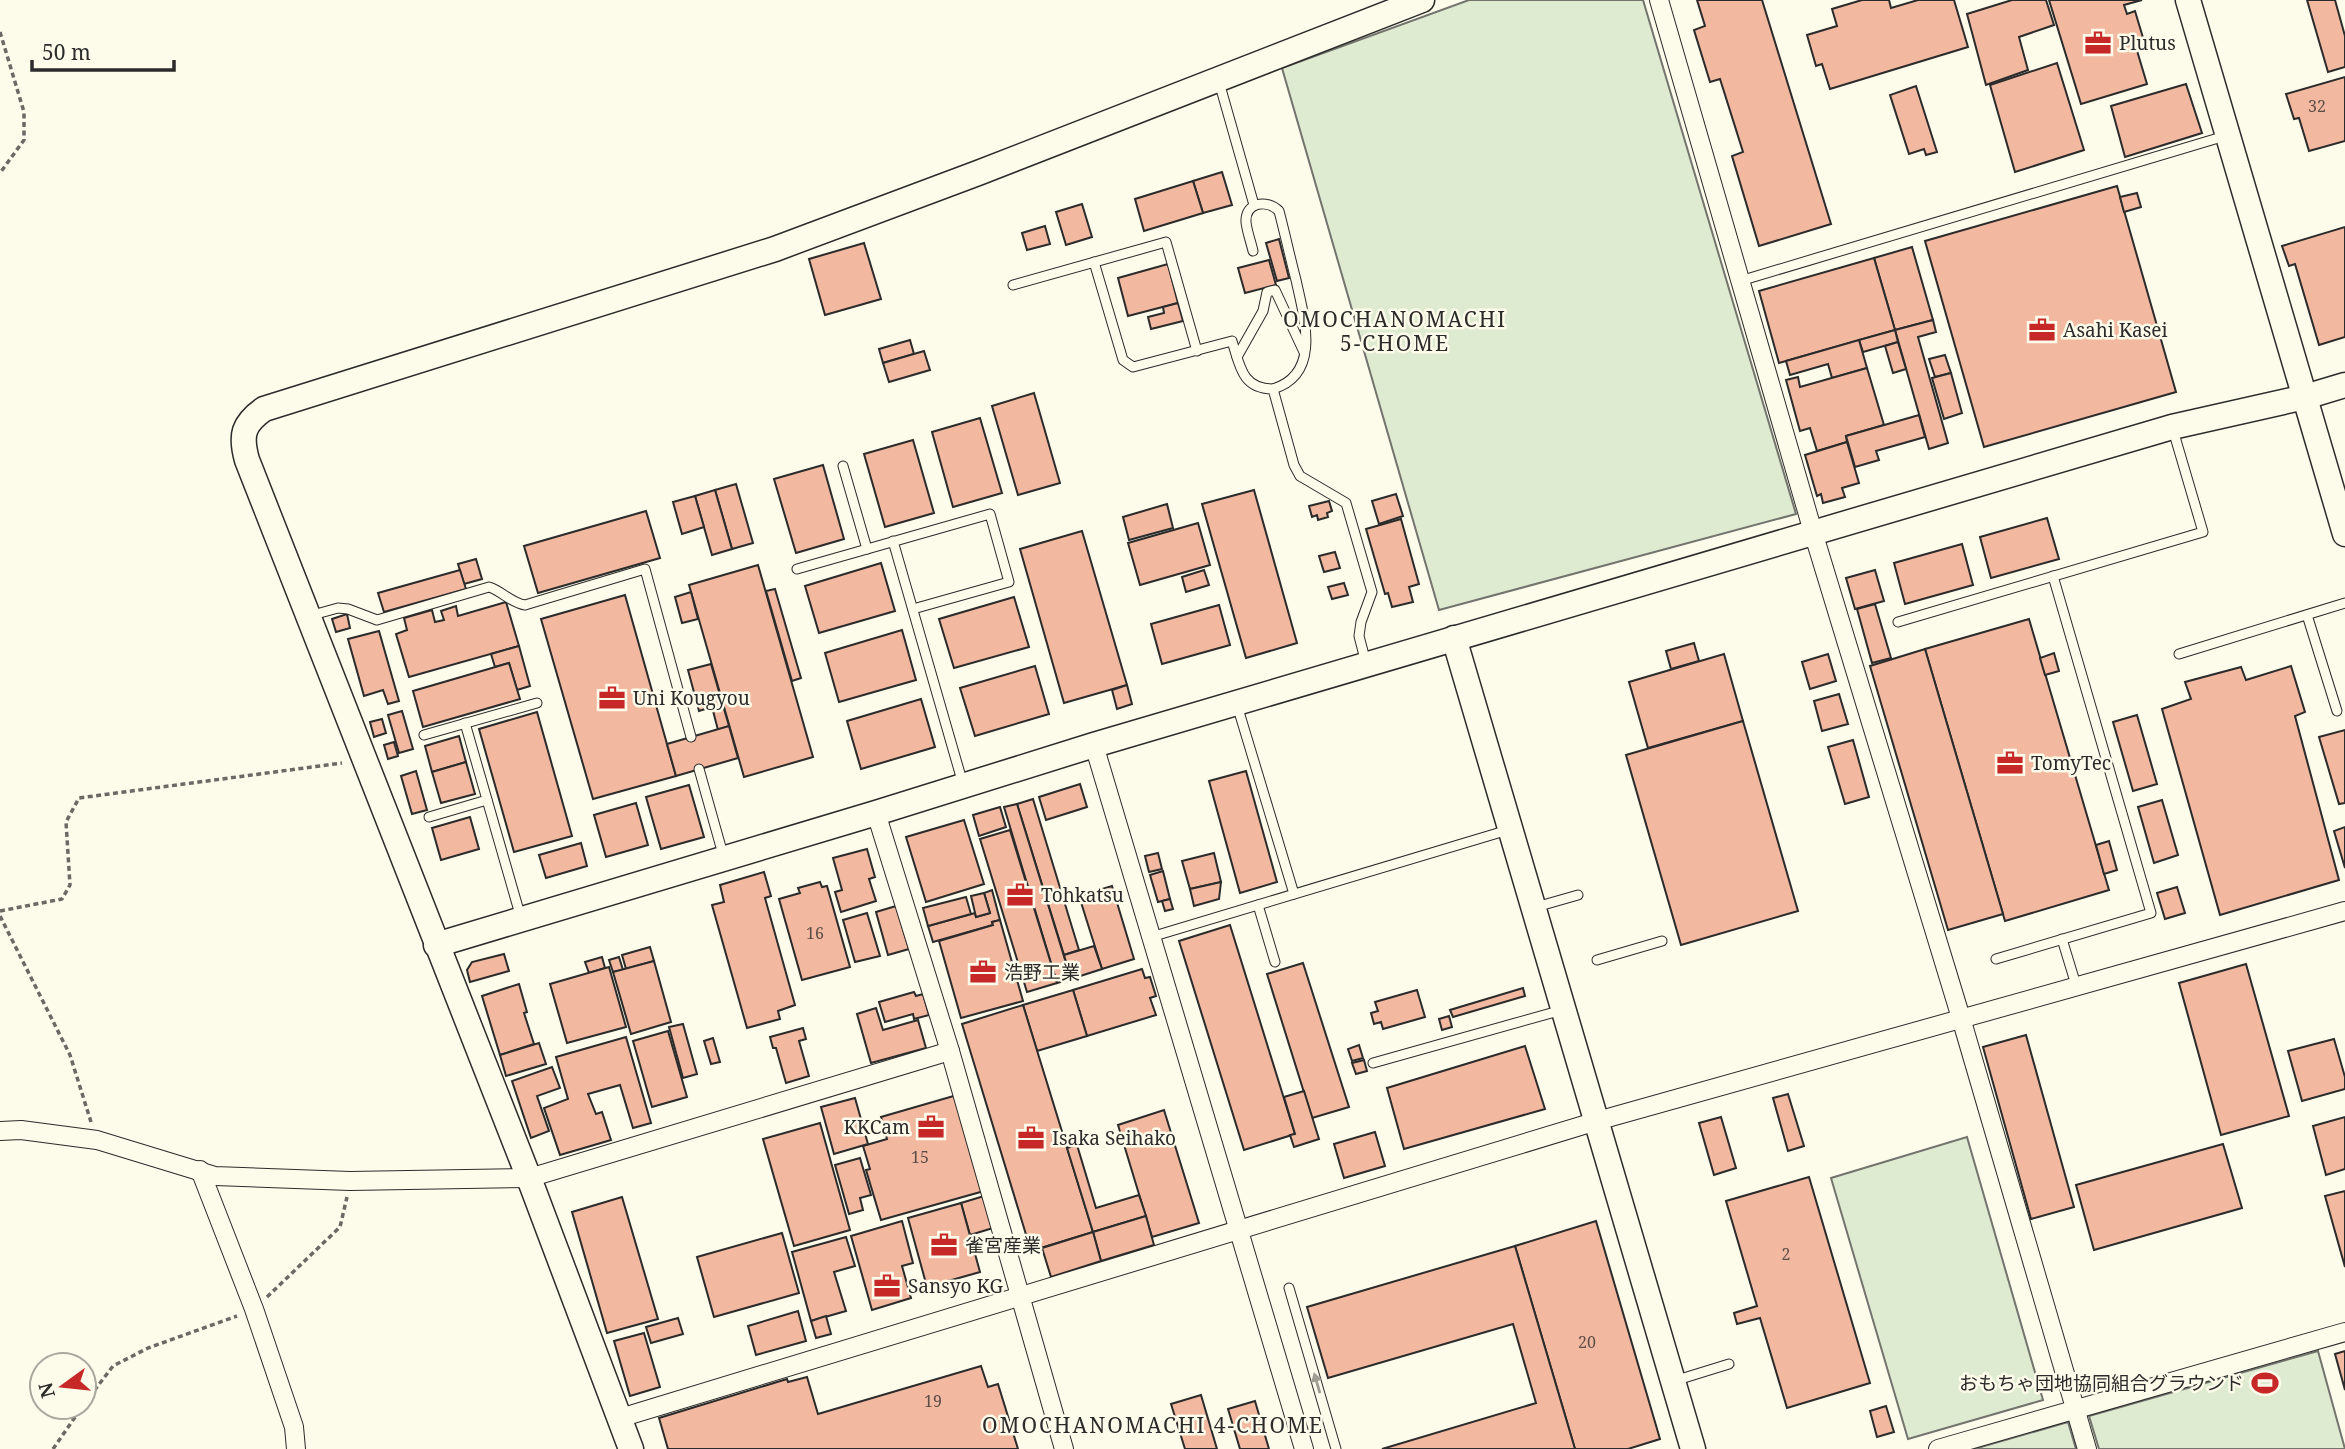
<svg xmlns="http://www.w3.org/2000/svg" width="2345" height="1449" viewBox="0 0 2345 1449" font-family="'Noto Serif','Noto Sans JP',serif">
  <style>
    .green { fill: #deebd1; stroke: #74746e; stroke-width: 2 }
    .building { fill: #f2b8a0; stroke: #2b2b2b; stroke-width: 2 }
    .lines { fill: none; stroke-linecap: round; stroke-linejoin: round }
    .lane-casing { stroke: #2b2b2b; stroke-width: 11 }
    .street-casing { stroke: #2b2b2b; stroke-width: 20 }
    .secondary-casing { stroke: #2b2b2b; stroke-width: 27 }
    .path { stroke: #6a6964; stroke-width: 3.5; stroke-dasharray: 5 3.5; stroke-linecap: butt }
    .lane { stroke: #fdfbea; stroke-width: 9 }
    .street { stroke: #fdfbea; stroke-width: 18 }
    .secondary { stroke: #fdfbea; stroke-width: 24 }
    .oneway { fill: #9e9d94 }
    .labels { text-anchor: middle; dominant-baseline: central; stroke-width: 5; stroke-linejoin: round; paint-order: stroke }
    .number-label { font-size: 16px; fill: #5d4e48 }
    .poi-label { font-size: 19px; fill: #2b2b2b; stroke: #fdfbea; text-anchor: start }
    .neighbourhood-label { font-size: 21px; letter-spacing: 2px; fill: #2b2b2b; stroke: #fdfbea }
  </style>
  <rect width="100%" height="100%" fill="#fdfbea"/>
  <g class="green">
    <polygon points="1469,0 1643,0 1796,514 1439,610 1282,68"/>
    <polygon points="1967,1137 2043,1400 1908,1439 1831,1178"/>
    <polygon points="2318,1351 2345,1449 2099,1449 2089,1416"/>
    <polygon points="2068,1422 2076,1449 1974,1449"/>
  </g>
  <g class="building">
    <polygon points="1697,0 1762,0 1831,224 1759,246 1732,156 1743,152 1720,79 1710,82 1694,30 1705,26"/>
    <polygon points="1862,0 1889,0 1891,8 1918,0 1954,0 1968,47 1830,89 1822,64 1816,66 1807,35 1837,26 1832,9"/>
    <polygon points="2012,0 2046,0 2054,25 2019,37 2028,70 1986,85 1967,14"/>
    <polygon points="2049,0 2142,0 2124,5 2127,14 2135,11 2144,41 2135,44 2147,84 2081,104"/>
    <polygon points="2307,0 2335,0 2345,36 2345,67 2328,72"/>
    <polygon points="2057,63 2084,150 2015,172 1990,85"/>
    <polygon points="2345,77 2345,141 2309,151 2299,118 2294,119 2286,94"/>
    <polygon points="2186,84 2202,133 2125,157 2111,106"/>
    <polygon points="1916,86 1937,152 1926,155 1924,149 1909,154 1890,95"/>
    <polygon points="1222,172 1232,205 1203,213 1193,181"/>
    <polygon points="1193,181 1203,213 1144,231 1135,199"/>
    <polygon points="2117,186 2176,392 1984,447 1925,241"/>
    <polygon points="2137,193 2141,207 2124,212 2120,197"/>
    <polygon points="1082,204 1092,237 1066,245 1056,212"/>
    <polygon points="1045,226 1050,244 1027,250 1022,233"/>
    <polygon points="2345,227 2345,337 2319,345 2295,264 2289,266 2282,246"/>
    <polygon points="1279,239 1289,278 1277,281 1266,243"/>
    <polygon points="864,243 881,299 825,315 809,259"/>
    <polygon points="1912,247 1933,320 1895,330 1874,258"/>
    <polygon points="1874,258 1895,330 1779,363 1759,291"/>
    <polygon points="1269,260 1276,285 1245,293 1238,268"/>
    <polygon points="1168,264 1178,303 1128,316 1118,278"/>
    <polygon points="1178,303 1183,321 1151,329 1148,317 1164,313 1163,307"/>
    <polygon points="1933,320 1936,332 1918,337 1948,443 1929,449 1895,330"/>
    <polygon points="1895,330 1898,342 1863,352 1859,340"/>
    <polygon points="910,340 914,354 883,363 879,349"/>
    <polygon points="1859,340 1867,368 1832,378 1828,364 1790,375 1786,361"/>
    <polygon points="1898,342 1906,369 1893,373 1885,346"/>
    <polygon points="924,351 930,370 889,382 883,363"/>
    <polygon points="1945,355 1951,373 1935,377 1929,359"/>
    <polygon points="1867,368 1884,425 1846,436 1847,442 1817,451 1810,428 1800,431 1786,380 1798,377 1800,387"/>
    <polygon points="1951,373 1962,413 1944,419 1932,378"/>
    <polygon points="1034,393 1060,483 1018,495 992,406"/>
    <polygon points="1919,415 1925,437 1876,451 1879,460 1855,467 1846,436"/>
    <polygon points="980,418 1002,493 953,507 932,432"/>
    <polygon points="913,440 934,513 885,527 864,454"/>
    <polygon points="1847,442 1859,483 1842,488 1845,497 1823,503 1821,494 1817,496 1805,455"/>
    <polygon points="823,465 844,539 796,553 774,479"/>
    <polygon points="736,484 753,543 732,549 715,490"/>
    <polygon points="715,490 732,549 712,555 695,496"/>
    <polygon points="1254,490 1297,643 1246,658 1202,504"/>
    <polygon points="1396,494 1403,516 1379,524 1372,501"/>
    <polygon points="695,496 704,527 682,534 673,502"/>
    <polygon points="1329,501 1332,511 1327,513 1328,517 1318,520 1317,515 1312,517 1309,506"/>
    <polygon points="1167,504 1173,528 1129,540 1123,517"/>
    <polygon points="646,511 660,558 538,593 524,546"/>
    <polygon points="2047,518 2059,559 1991,578 1980,537"/>
    <polygon points="1401,519 1419,584 1409,587 1413,602 1392,607 1388,593 1385,594 1366,529"/>
    <polygon points="1198,523 1210,565 1140,585 1128,543"/>
    <polygon points="1082,531 1127,685 1064,703 1020,549"/>
    <polygon points="1962,544 1973,585 1905,604 1894,563"/>
    <polygon points="1335,552 1340,568 1324,572 1319,556"/>
    <polygon points="476,559 482,579 464,584 458,564"/>
    <polygon points="881,563 895,611 819,633 805,586"/>
    <polygon points="758,565 813,757 744,777 689,585"/>
    <polygon points="460,570 466,589 384,612 378,593"/>
    <polygon points="1204,570 1209,585 1186,592 1182,577"/>
    <polygon points="1875,570 1884,601 1855,609 1846,578"/>
    <polygon points="1344,583 1348,595 1332,599 1328,587"/>
    <polygon points="775,589 801,678 792,681 766,591"/>
    <polygon points="691,592 698,619 682,623 675,597"/>
    <polygon points="625,595 676,776 593,799 541,619"/>
    <polygon points="1014,597 1029,647 954,668 939,619"/>
    <polygon points="506,602 519,646 409,677 396,634 407,630 404,618 432,610 435,622 444,620 441,611 456,606 458,616"/>
    <polygon points="1875,604 1891,658 1872,663 1857,609"/>
    <polygon points="1219,605 1230,645 1162,664 1151,624"/>
    <polygon points="347,614 350,628 336,632 332,619"/>
    <polygon points="2029,619 2109,890 2005,921 1925,649"/>
    <polygon points="902,630 916,680 839,702 825,653"/>
    <polygon points="379,631 399,701 388,704 383,690 364,696 348,639"/>
    <polygon points="1694,643 1699,661 1671,669 1666,651"/>
    <polygon points="519,646 530,686 517,690 509,663 495,667 491,654"/>
    <polygon points="1925,649 2003,914 1948,930 1870,666"/>
    <polygon points="2054,653 2059,671 2045,675 2040,658"/>
    <polygon points="1724,654 1743,721 1648,748 1629,682"/>
    <polygon points="1828,654 1836,681 1810,689 1802,662"/>
    <polygon points="509,663 520,699 423,727 413,691"/>
    <polygon points="711,664 729,726 718,730 712,707 699,711 688,670"/>
    <polygon points="1035,666 1049,714 975,736 960,688"/>
    <polygon points="2291,666 2305,712 2295,716 2339,880 2220,915 2162,709 2191,699 2185,682 2241,667 2246,680"/>
    <polygon points="1127,685 1132,704 1117,709 1112,690"/>
    <polygon points="1839,694 1848,724 1822,731 1814,701"/>
    <polygon points="921,699 935,747 861,769 847,721"/>
    <polygon points="402,711 413,749 399,753 388,715"/>
    <polygon points="537,712 572,836 514,852 479,729"/>
    <polygon points="2137,715 2157,784 2133,791 2113,722"/>
    <polygon points="382,719 386,733 374,737 370,722"/>
    <polygon points="1743,721 1798,911 1681,945 1626,755"/>
    <polygon points="729,726 738,758 676,776 667,744"/>
    <polygon points="2345,730 2345,803 2339,804 2319,737"/>
    <polygon points="459,736 466,762 432,772 425,746"/>
    <polygon points="1853,740 1869,797 1845,804 1828,747"/>
    <polygon points="394,742 398,756 388,759 384,745"/>
    <polygon points="466,762 475,794 441,803 432,772"/>
    <polygon points="416,771 427,810 412,814 401,776"/>
    <polygon points="1246,771 1277,882 1240,893 1209,781"/>
    <polygon points="1080,784 1087,807 1046,820 1039,797"/>
    <polygon points="689,785 704,837 661,849 646,797"/>
    <polygon points="1033,799 1079,950 1064,955 1017,804"/>
    <polygon points="2162,800 2178,855 2154,863 2138,807"/>
    <polygon points="636,803 648,845 606,857 594,815"/>
    <polygon points="1017,804 1071,979 1057,983 1004,807"/>
    <polygon points="1000,807 1006,827 979,836 973,815"/>
    <polygon points="470,817 479,849 441,860 432,828"/>
    <polygon points="964,820 984,884 926,902 906,837"/>
    <polygon points="2345,827 2345,868 2334,831"/>
    <polygon points="1010,830 1057,983 1027,992 980,839"/>
    <polygon points="2109,841 2117,870 2104,874 2096,845"/>
    <polygon points="581,843 587,866 546,878 539,855"/>
    <polygon points="867,849 875,877 869,879 876,901 841,912 835,892 842,890 833,858"/>
    <polygon points="1158,853 1162,869 1149,872 1145,856"/>
    <polygon points="1214,853 1221,882 1190,889 1182,861"/>
    <polygon points="1163,871 1170,899 1158,902 1150,875"/>
    <polygon points="764,872 771,896 765,898 795,1005 778,1011 780,1019 747,1028 712,905 724,902 720,885"/>
    <polygon points="820,882 822,887 827,886 850,967 802,980 779,899 800,893 798,888"/>
    <polygon points="1221,882 1219,899 1194,906 1190,889"/>
    <polygon points="1112,886 1134,959 1102,969 1079,896"/>
    <polygon points="2177,887 2185,913 2165,919 2157,893"/>
    <polygon points="992,890 1000,920 992,922 993,925 933,942 928,926 975,913 976,917 990,913 984,893"/>
    <polygon points="984,893 990,913 976,917 971,896"/>
    <polygon points="966,897 971,914 928,926 923,908"/>
    <polygon points="1170,899 1173,909 1165,911 1162,901"/>
    <polygon points="896,906 909,949 888,955 876,912"/>
    <polygon points="867,913 880,956 855,962 843,920"/>
    <polygon points="1000,920 1023,1001 961,1018 939,941 993,925 992,922"/>
    <polygon points="1230,925 1295,1134 1244,1150 1179,941"/>
    <polygon points="1094,946 1102,969 1071,979 1064,955"/>
    <polygon points="650,947 654,961 626,969 622,955"/>
    <polygon points="504,954 509,971 470,982 467,970 472,962"/>
    <polygon points="602,957 605,968 589,973 585,962"/>
    <polygon points="619,957 623,970 613,972 609,960"/>
    <polygon points="654,961 671,1022 631,1034 613,972"/>
    <polygon points="1303,963 1349,1107 1312,1118 1267,974"/>
    <polygon points="2246,964 2289,1116 2221,1135 2179,983"/>
    <polygon points="609,967 626,1027 567,1043 550,984"/>
    <polygon points="1142,969 1145,978 1150,977 1156,996 1150,998 1156,1015 1087,1036 1073,990"/>
    <polygon points="519,984 527,1012 524,1013 534,1044 500,1055 482,996"/>
    <polygon points="1523,988 1525,996 1453,1017 1450,1010"/>
    <polygon points="1073,990 1087,1036 1037,1051 1023,1005"/>
    <polygon points="1417,990 1425,1017 1383,1029 1381,1022 1374,1024 1371,1013 1378,1011 1375,1002"/>
    <polygon points="914,992 916,996 923,994 929,1015 914,1019 913,1014 885,1022 879,1002"/>
    <polygon points="1023,1005 1093,1232 1031,1251 962,1024"/>
    <polygon points="876,1008 883,1030 918,1020 926,1048 871,1063 857,1014"/>
    <polygon points="1449,1016 1452,1027 1442,1030 1439,1019"/>
    <polygon points="683,1024 697,1074 683,1078 669,1027"/>
    <polygon points="803,1028 806,1039 799,1041 809,1076 786,1083 776,1048 773,1048 770,1037"/>
    <polygon points="668,1031 687,1097 652,1107 633,1041"/>
    <polygon points="2026,1035 2074,1207 2031,1219 1983,1047"/>
    <polygon points="626,1037 651,1123 633,1128 620,1085 588,1094 596,1114 602,1112 611,1140 560,1155 544,1108 568,1099 556,1057"/>
    <polygon points="713,1038 720,1062 711,1064 704,1041"/>
    <polygon points="2334,1039 2345,1077 2345,1089 2302,1101 2288,1051"/>
    <polygon points="539,1043 546,1064 506,1076 500,1055"/>
    <polygon points="1359,1045 1363,1058 1352,1061 1348,1049"/>
    <polygon points="1525,1046 1545,1109 1404,1149 1387,1088"/>
    <polygon points="1364,1060 1367,1071 1356,1074 1352,1063"/>
    <polygon points="552,1067 560,1088 537,1096 549,1131 531,1138 512,1081"/>
    <polygon points="1304,1091 1319,1139 1294,1147 1290,1135 1295,1134 1284,1097"/>
    <polygon points="1788,1094 1804,1146 1788,1151 1773,1098"/>
    <polygon points="957,1095 984,1191 881,1220 866,1170 870,1169 863,1146 887,1139 881,1117"/>
    <polygon points="855,1098 868,1144 834,1154 821,1107"/>
    <polygon points="1164,1110 1199,1223 1152,1237 1118,1125"/>
    <polygon points="1721,1117 1736,1168 1714,1175 1699,1123"/>
    <polygon points="2345,1117 2345,1169 2326,1175 2313,1126"/>
    <polygon points="820,1123 850,1230 794,1246 763,1139"/>
    <polygon points="1375,1132 1385,1166 1344,1178 1334,1144"/>
    <polygon points="2223,1144 2242,1208 2094,1250 2076,1185"/>
    <polygon points="1077,1145 1096,1208 1139,1195 1146,1216 1093,1232 1067,1148"/>
    <polygon points="860,1158 871,1195 860,1198 863,1210 849,1214 835,1165"/>
    <polygon points="1809,1177 1870,1383 1787,1408 1760,1318 1737,1324 1734,1313 1757,1306 1726,1201"/>
    <polygon points="2345,1191 2345,1267 2325,1196"/>
    <polygon points="984,1196 993,1228 970,1235 961,1203"/>
    <polygon points="622,1197 658,1319 607,1333 572,1212"/>
    <polygon points="961,1203 980,1272 927,1287 908,1218"/>
    <polygon points="1146,1216 1154,1245 1101,1261 1093,1232"/>
    <polygon points="902,1221 913,1263 902,1266 911,1298 872,1310 851,1236"/>
    <polygon points="1596,1221 1660,1439 1628,1449 1575,1449 1515,1246"/>
    <polygon points="1093,1232 1101,1261 1051,1277 1042,1248"/>
    <polygon points="782,1233 799,1293 714,1317 697,1257"/>
    <polygon points="846,1237 855,1266 834,1272 846,1311 811,1321 792,1252"/>
    <polygon points="1515,1246 1575,1449 1382,1449 1536,1403 1513,1324 1328,1378 1307,1307"/>
    <polygon points="798,1311 806,1341 756,1355 748,1326"/>
    <polygon points="826,1316 831,1334 816,1338 811,1321"/>
    <polygon points="678,1318 683,1334 651,1343 646,1327"/>
    <polygon points="644,1333 660,1387 630,1396 614,1341"/>
    <polygon points="2345,1351 2345,1390 2335,1354"/>
    <polygon points="981,1366 988,1387 998,1384 1018,1449 668,1449 659,1418 787,1379 788,1382 807,1377 818,1414"/>
    <polygon points="1201,1395 1217,1449 1185,1449 1171,1404"/>
    <polygon points="1255,1401 1269,1449 1240,1449 1228,1409"/>
    <polygon points="1886,1406 1894,1432 1877,1437 1870,1411"/>
  </g>
  <g class="lines">
    <g class="lane-casing">
      <g id="lane">
        <polyline points="1219,82 1254,205"/>
        <path d="M1253,251C1251,242 1247,232 1246,222C1245,202 1267,199 1279,211C1285,234 1290,257 1296,280C1304,317 1322,374 1273,389"/>
        <path d="M1094,262L1123,360L1133,367L1232,341C1240,366 1242,389 1273,389L1294,465L1300,476L1346,503L1372,592L1361,622L1359,636L1366,663"/>
        <polyline points="1740,281 2225,136"/>
        <polyline points="1013,285 1166,242 1197,351"/>
        <polyline points="1237,357 1263,311 1267,292 1275,290 1304,352"/>
        <polyline points="843,466 867,549"/>
        <polyline points="893,541 963,784"/>
        <polyline points="797,569 990,514 1009,582 913,609"/>
        <polyline points="2307,615 2337,711"/>
        <path d="M309,616L338,608L348,609L377,620L489,587C502,591 511,603 525,605L645,569L691,737"/>
        <polyline points="1898,622 2203,532 2173,430"/>
        <polyline points="2179,654 2345,603"/>
        <polyline points="1237,705 1294,894"/>
        <polyline points="465,723 521,918"/>
        <polyline points="424,735 537,703"/>
        <polyline points="699,769 724,858"/>
        <polyline points="429,817 487,800"/>
        <polyline points="1258,905 1275,962"/>
        <polyline points="1536,907 1578,895"/>
        <polyline points="1151,937 1508,830"/>
        <polyline points="2062,939 2076,985"/>
        <polyline points="1996,959 2151,913 2053,576"/>
        <polyline points="1597,960 1662,941"/>
        <polyline points="1373,1063 1562,1010"/>
        <polyline points="1289,1288 1336,1449"/>
        <polyline points="1674,1381 1729,1364"/>
      </g>
    </g>
    <g class="street-casing">
      <g id="street">
        <polyline points="1659,0 1813,532 1961,1018 2087,1449"/>
        <polyline points="1094,745 1304,1449"/>
        <polyline points="876,813 950,1051 1064,1449"/>
        <polyline points="0,1131 21,1130 97,1140 215,1176 350,1181 529,1178 950,1051"/>
        <polyline points="200,1170 254,1309 294,1427 296,1449"/>
        <polyline points="620,1418 1597,1121 2345,911"/>
        <polyline points="1938,1449 2345,1332"/>
      </g>
    </g>
    <g class="secondary-casing">
      <g id="secondary">
        <polyline points="2188,0 2345,534"/>
        <polyline points="1454,638 1693,1449"/>
        <polyline points="436,945 876,813 1094,745 2172,427 2305,397 2345,385"/>
        <path d="M631,1449L529,1178L247,460C240,435 243,424 264,409L775,249L978,173L1422,0"/>
      </g>
    </g>
    <g class="path">
      <polyline points="0,32 24,112 24,140 0,173"/>
      <polyline points="0,911 62,899 70,885 66,822 79,798 342,763"/>
      <polyline points="0,916 70,1055 91,1122"/>
      <polyline points="267,1297 340,1227 347,1197"/>
      <polyline points="84,1404 113,1366 148,1348 237,1316"/>
      <polyline points="53,1449 82,1407"/>
    </g>
    <use href="#lane" class="lane"/>
    <use href="#street" class="street"/>
    <use href="#secondary" class="secondary"/>
  </g>
  <defs><path id="oneway-solid" d="M-6-.8H1V-3.2L6.5 0L1 3.2V.8H-6Z" transform="scale(1.75)"/></defs>
  <use class="oneway" href="#oneway-solid" transform="translate(1317 1383) rotate(-106)"/>
  <defs>
    <g id="office-bare" transform="scale(2.1)"><path d="M-6-3h4V-5.5h4V-3h4V5H-6ZM-1-4.5V-3h2v-1.5ZM-6 0V1H6V0Z" fill="#c62828" stroke="#fdfbea" stroke-width="2.5" paint-order="stroke"/></g>
    <g id="stadium-bare" transform="scale(2.1)"><path d="M0-5a6.5 5 0 1 0 0 10a6.5 5 0 1 0 0-10ZM-3.5-1.8h7v3.6h-7Z" fill="#c62828" stroke="#fdfbea" stroke-width="2.5" paint-order="stroke"/></g>
  </defs>
  <g fill-rule="evenodd">
    <use href="#office-bare" x="2098" y="43"/>
    <use href="#office-bare" x="2042" y="330"/>
    <use href="#office-bare" x="612" y="698"/>
    <use href="#office-bare" x="2010" y="763"/>
    <use href="#office-bare" x="1020" y="895"/>
    <use href="#office-bare" x="983" y="972"/>
    <use href="#office-bare" x="931" y="1127"/>
    <use href="#office-bare" x="1031" y="1138"/>
    <use href="#office-bare" x="944" y="1245"/>
    <use href="#office-bare" x="887" y="1286"/>
    <use href="#stadium-bare" x="2265" y="1383"/>
  </g>
  <g class="labels">
    <g class="number-label">
      <text x="2317" y="106">32</text>
      <text x="815" y="933">16</text>
      <text x="920" y="1157">15</text>
      <text x="1786" y="1254">2</text>
      <text x="1587" y="1342">20</text>
      <text x="933" y="1401">19</text>
    </g>
    <g class="poi-label">
      <text x="2119" y="43">Plutus</text>
      <text x="2063" y="330">Asahi Kasei</text>
      <text x="633" y="698">Uni Kougyou</text>
      <text x="2031" y="763">TomyTec</text>
      <text x="1041" y="895">Tohkatsu</text>
      <text x="1004" y="972">浩野工業</text>
      <text x="910" y="1127" text-anchor="end">KKCam</text>
      <text x="1052" y="1138">Isaka Seihako</text>
      <text x="965" y="1245">雀宮産業</text>
      <text x="908" y="1286">Sansyo KG</text>
      <text x="2244" y="1383" text-anchor="end">おもちゃ団地協同組合グラウンド</text>
    </g>
    <g class="neighbourhood-label">
      <text x="1395" y="319">OMOCHANOMACHI<tspan x="1395" dy="24">5-CHOME</tspan></text>
      <text x="1153" y="1425">OMOCHANOMACHI 4-CHOME</text>
    </g>
  </g>
  <g transform="translate(63 1386) rotate(255)"><circle r="33" fill="#fdfbea" stroke="#a9a89e" stroke-width="2"/>
  <path d="M0-5L12 26L0 18L-12 26Z" fill="#c62828"/>
  <text y="-10" font-size="19" font-weight="bold" text-anchor="middle" fill="#2b2b2b">N</text>
  </g>
  <path d="M32 60v10h142v-10" fill="none" stroke="#2b2b2b" stroke-width="3.5"/>
  <text x="42" y="60" font-size="21" fill="#2b2b2b" stroke="#fdfbea" stroke-width="5" paint-order="stroke">50 m</text>
</svg>
